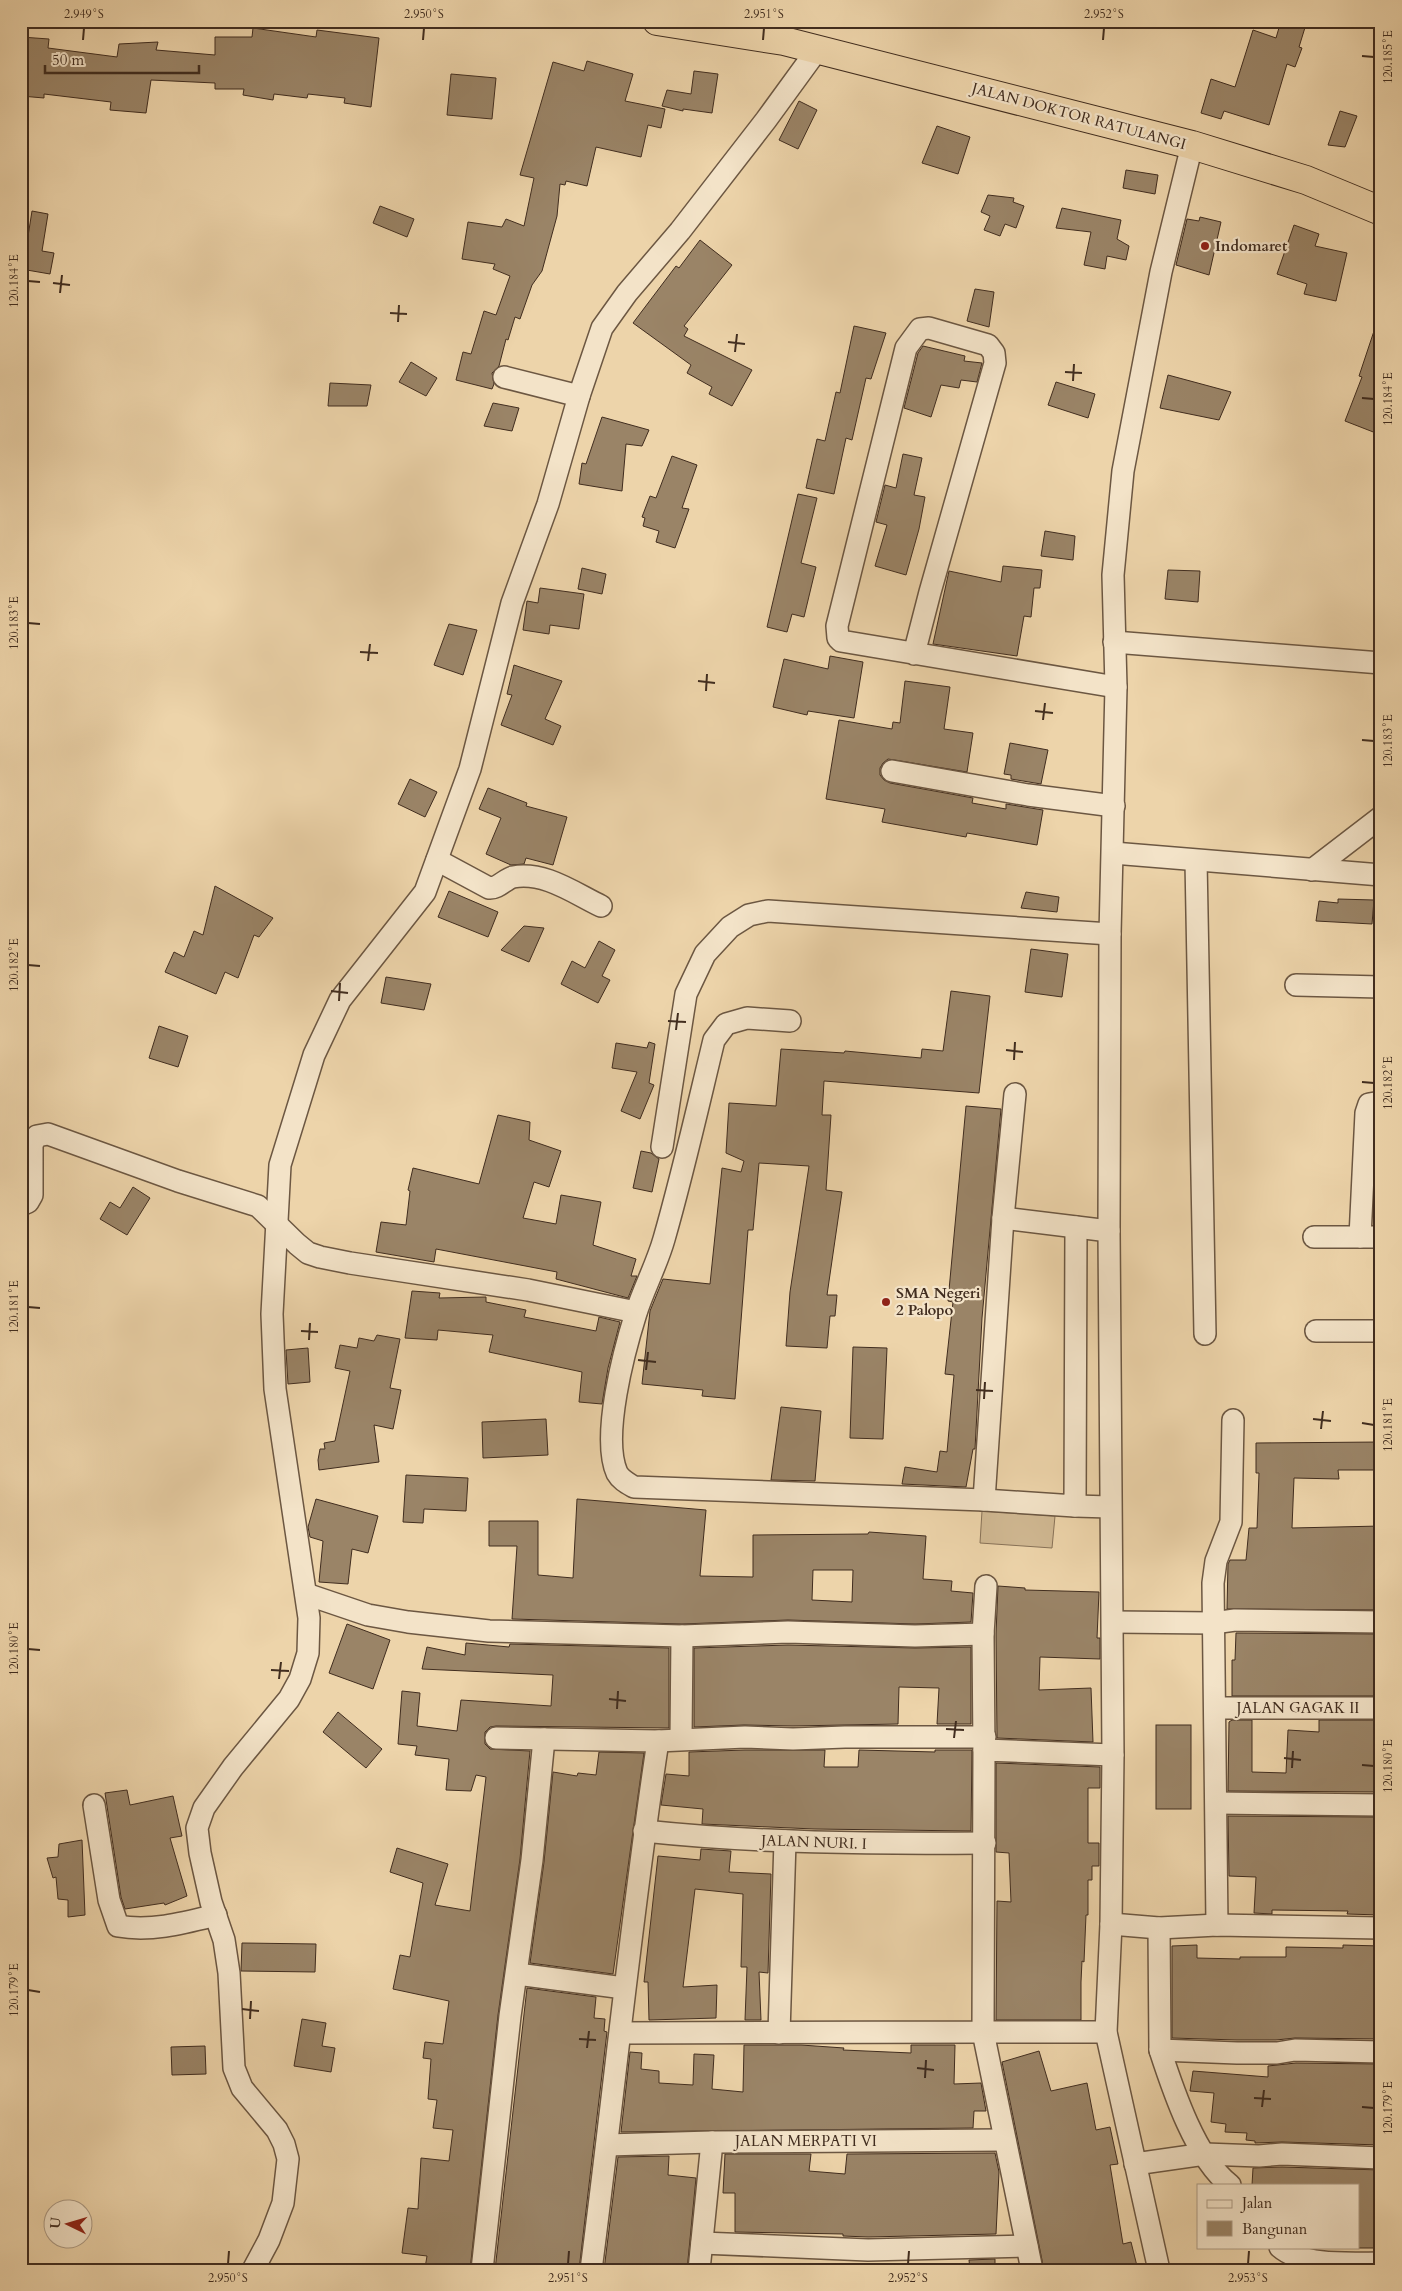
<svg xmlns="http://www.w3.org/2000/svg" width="1402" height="2291" viewBox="0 0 1402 2291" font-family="Cardo,serif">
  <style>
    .green { fill: #d0b892; stroke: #887258 }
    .building { fill: #9a8467; stroke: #412d1f; fill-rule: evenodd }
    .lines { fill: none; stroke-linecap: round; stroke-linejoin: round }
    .minor-casing { stroke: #6c5742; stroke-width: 24 }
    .trunk-casing { stroke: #412d1f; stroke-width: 30 }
    .minor { stroke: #f3e3c8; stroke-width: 21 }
    .trunk { stroke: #edd4aa; stroke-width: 28 }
    .ticks { fill: none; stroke: #412d1f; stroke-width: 2 }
    .poi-dot { fill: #8f2418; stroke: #f3e3c8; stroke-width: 2 }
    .labels { text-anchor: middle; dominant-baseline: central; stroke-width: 4.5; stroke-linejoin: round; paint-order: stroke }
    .street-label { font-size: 15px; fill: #412d1f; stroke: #f3e3c8 }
    .poi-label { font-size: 15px; font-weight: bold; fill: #412d1f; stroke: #f3e3c8; text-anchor: start }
    .neatline { fill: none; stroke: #412d1f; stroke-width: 2 }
    .ticks-label { font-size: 12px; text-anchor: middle; fill: #412d1f }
  </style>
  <rect width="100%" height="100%" fill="#edd4aa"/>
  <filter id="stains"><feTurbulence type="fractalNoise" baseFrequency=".004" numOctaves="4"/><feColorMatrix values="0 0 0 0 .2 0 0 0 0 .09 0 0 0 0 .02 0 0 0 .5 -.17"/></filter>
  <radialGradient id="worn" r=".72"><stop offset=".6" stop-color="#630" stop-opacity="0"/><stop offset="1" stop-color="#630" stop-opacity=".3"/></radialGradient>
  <polygon class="green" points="982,1511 1055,1516 1052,1548 980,1543"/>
  <g class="building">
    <polygon points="1281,21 1307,21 1299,47 1302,48 1295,67 1287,64 1269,125 1224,111 1221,119 1201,113 1211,79 1235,87 1253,30 1276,38"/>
    <polygon points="253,28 316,37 317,30 379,38 371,107 344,103 345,98 308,94 307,98 274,94 273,100 243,95 244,89 215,89 215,83 151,80 146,113 110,110 111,102 44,94 44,98 21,96 21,37 49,39 48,48 117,57 119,44 158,42 156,50 215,55 215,37 252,37"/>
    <polygon points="587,61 633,74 625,101 665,109 661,128 648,125 641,157 596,147 587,186 566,181 565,185 560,184 557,216 542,271 532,285 520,319 515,317 508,340 506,339 499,366 492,373 494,384 492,389 456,380 463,352 471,354 484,311 496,315 510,276 493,269 495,264 462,259 468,222 502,227 506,219 524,226 534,178 520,175 553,62 584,71"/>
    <polygon points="694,71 718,74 712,113 683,109 683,111 662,106 667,90 691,94"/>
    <polygon points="451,74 496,78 492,119 447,115"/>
    <polygon points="799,101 817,110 798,149 779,140"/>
    <polygon points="1340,111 1357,116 1345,147 1328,145"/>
    <polygon points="937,126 970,137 958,174 922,163"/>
    <polygon points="1126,170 1158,175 1155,194 1123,188"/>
    <polygon points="988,195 1014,198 1013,202 1024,206 1016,228 1005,224 1000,236 984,230 990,216 981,212"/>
    <polygon points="380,206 414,219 407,237 373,223"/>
    <polygon points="1062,208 1121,220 1117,239 1129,246 1126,260 1107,256 1105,269 1084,265 1091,232 1056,228"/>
    <polygon points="32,211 48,214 42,251 54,253 50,274 21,269 21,248 26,249"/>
    <polygon points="1200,217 1221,222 1209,275 1176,265 1187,219 1199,221"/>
    <polygon points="1294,225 1319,234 1315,246 1347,253 1336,301 1304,294 1307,284 1277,274"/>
    <polygon points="700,240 732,265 684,326 688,329 684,336 752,370 732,406 709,394 712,387 687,373 691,365 633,323 676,266 679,268"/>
    <polygon points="975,289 994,292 989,327 967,321"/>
    <polygon points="1378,319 1381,320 1381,378 1377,390 1381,392 1381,435 1345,421 1362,377 1359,376"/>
    <polygon points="854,326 886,333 871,379 866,378 852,440 846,438 834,494 806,488 817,439 825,441 836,392 840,393"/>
    <polygon points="923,346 965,356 964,361 982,363 977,382 961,380 959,388 941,385 931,417 904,408 918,353"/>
    <polygon points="411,362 437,378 426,396 399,382"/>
    <polygon points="1168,375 1231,392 1219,420 1160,408"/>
    <polygon points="1056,382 1095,394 1088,418 1048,405"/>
    <polygon points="330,383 371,385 367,406 328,406"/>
    <polygon points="493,403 519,408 512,431 484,426"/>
    <polygon points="602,417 649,430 642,446 626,444 622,491 579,484 582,463 586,464"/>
    <polygon points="903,454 922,458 914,495 925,497 919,529 906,575 875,566 887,525 876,522 885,485 896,488"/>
    <polygon points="672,456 697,465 682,508 689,509 675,548 656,542 659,531 643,526 645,518 642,517 650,496 656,498"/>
    <polygon points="798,494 817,498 801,563 816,567 804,617 792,614 787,632 767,627"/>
    <polygon points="1045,531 1075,536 1073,560 1041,556"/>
    <polygon points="1003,566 1042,570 1040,588 1034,588 1031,617 1024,616 1017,656 933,644 949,571 1001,582"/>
    <polygon points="582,568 606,574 602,594 578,589"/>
    <polygon points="1168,570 1200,571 1198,602 1165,599"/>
    <polygon points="540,588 584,594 579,629 550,625 549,634 523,630 527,601 538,603"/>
    <polygon points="449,624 477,630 463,675 434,665"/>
    <polygon points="830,656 863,662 854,718 808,711 807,715 773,707 784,659 828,669"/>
    <polygon points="514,665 562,681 545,719 561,726 553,745 501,725 512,695 507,694"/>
    <polygon points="905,681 950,687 944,729 973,733 967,772 888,759 883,763 880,768 880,775 884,780 890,783 973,798 972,803 1006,809 1006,804 1043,810 1037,845 967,833 966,837 882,822 885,809 826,799 839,720 892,729 893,722 900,723"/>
    <polygon points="1010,743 1048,750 1041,784 1011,779 1011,775 1004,774"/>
    <polygon points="410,779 437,792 425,817 398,804"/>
    <polygon points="488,788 527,803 526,806 567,817 553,865 526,858 524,864 511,865 486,854 501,818 479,809"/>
    <polygon points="215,886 273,918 259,937 254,935 238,978 225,972 216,994 165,972 174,952 184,957 194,931 203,935"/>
    <polygon points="449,891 498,912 488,937 438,917"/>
    <polygon points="1026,892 1059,897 1057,912 1021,908"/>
    <polygon points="1338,899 1374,900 1372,924 1316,921 1319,901 1338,903"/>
    <polygon points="524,926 544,928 529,962 501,950"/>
    <polygon points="599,941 615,950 602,976 610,980 598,1003 561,984 572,961 585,968"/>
    <polygon points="1031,949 1068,954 1062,997 1025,992"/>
    <polygon points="386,977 431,984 424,1010 381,1003"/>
    <polygon points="951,991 990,996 979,1093 824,1081 822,1115 831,1115 826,1190 842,1192 827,1295 837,1295 835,1316 830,1316 827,1348 786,1346 790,1292 809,1166 759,1163 753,1230 748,1230 735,1399 702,1396 703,1390 642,1384 650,1311 663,1279 710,1284 722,1168 741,1172 744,1161 726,1153 729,1103 776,1106 781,1049 844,1053 845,1051 921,1058 922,1049 943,1051"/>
    <polygon points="159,1026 188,1036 178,1067 149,1058"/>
    <polygon points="649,1042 655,1044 649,1083 654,1085 640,1119 621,1111 637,1072 612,1068 616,1043 647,1048"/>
    <polygon points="966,1106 1001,1109 982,1318 975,1449 973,1449 966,1487 902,1484 905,1467 937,1472 940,1451 947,1452 954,1375 945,1374 953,1302 948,1301"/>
    <polygon points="498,1115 530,1122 529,1140 561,1151 549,1187 534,1182 523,1218 556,1224 561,1195 601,1202 593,1245 636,1259 631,1276 637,1276 628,1298 556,1279 557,1272 436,1249 434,1262 376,1252 381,1222 406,1225 410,1191 408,1190 413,1168 479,1184"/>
    <polygon points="641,1151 651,1153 659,1159 652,1192 633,1188"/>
    <polygon points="133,1187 150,1198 127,1235 100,1219 110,1202 120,1208"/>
    <polygon points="412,1291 440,1293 439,1298 486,1297 486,1302 526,1310 524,1317 596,1331 599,1317 620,1322 608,1368 602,1404 579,1402 582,1372 489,1352 493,1335 438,1330 437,1340 405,1338"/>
    <polygon points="377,1335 400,1339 390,1388 401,1390 393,1429 374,1425 379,1462 319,1470 318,1460 320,1449 325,1449 324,1443 335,1441 350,1371 335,1368 340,1345 357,1348 359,1338 374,1341"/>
    <polygon points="853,1347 887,1348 883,1439 850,1438"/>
    <polygon points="308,1348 310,1382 288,1384 286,1350"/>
    <polygon points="781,1407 821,1411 815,1481 771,1480"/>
    <polygon points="546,1419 548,1455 483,1458 482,1422"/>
    <polygon points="1381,1442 1381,1470 1338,1470 1339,1479 1294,1478 1292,1528 1381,1526 1381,1610 1227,1609 1228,1564 1230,1560 1246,1560 1249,1528 1257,1528 1259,1473 1256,1473 1256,1443"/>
    <polygon points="406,1475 468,1478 466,1511 424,1509 423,1523 403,1522"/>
    <polygon points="316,1499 378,1516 368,1553 352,1549 348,1584 319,1582 323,1541 310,1537 308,1527"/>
    <path d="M577,1499L706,1510L700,1576L753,1577V1535L868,1534L869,1532L926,1536L923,1579L952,1581L951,1591L973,1593L971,1622L915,1624L788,1620L682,1624L512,1619L517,1546H489V1521H538V1575L573,1578ZM813,1570H853L852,1602L812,1600Z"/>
    <polygon points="998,1586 1025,1588 1025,1590 1099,1592 1097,1638 1100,1638 1100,1659 1040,1657 1039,1690 1091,1688 1093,1742 997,1738 996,1634"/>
    <polygon points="347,1624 390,1640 373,1689 329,1673"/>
    <polygon points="1236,1633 1381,1634 1381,1696 1232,1696 1232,1660 1235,1660"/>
    <polygon points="466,1643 509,1647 510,1644 669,1648 669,1728 496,1726 490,1727 485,1732 485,1744 490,1749 530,1751 520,1859 498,2015 470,2270 443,2270 425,2268 427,2256 402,2253 408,2208 418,2209 421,2158 449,2161 453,2130 433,2128 437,2100 428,2099 431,2059 423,2058 425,2042 443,2044 449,2001 393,1989 400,1955 410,1957 423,1883 390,1872 397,1848 448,1864 435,1905 470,1911 486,1777 476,1775 471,1791 446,1790 449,1759 415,1755 417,1746 398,1744 402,1691 420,1693 417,1726 457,1731 461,1700 551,1706 553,1675 422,1669 427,1647 465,1655"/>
    <polygon points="788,1645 915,1648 971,1647 971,1724 937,1724 939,1688 899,1687 898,1724 793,1726 744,1725 694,1727 694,1648"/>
    <polygon points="338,1712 382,1749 366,1768 323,1732"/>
    <polygon points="1232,1720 1252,1720 1252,1772 1286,1773 1288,1730 1319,1732 1319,1720 1381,1720 1381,1792 1228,1791 1229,1722"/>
    <rect x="1156" y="1725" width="35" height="84"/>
    <polygon points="745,1750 825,1750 824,1767 858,1767 859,1750 935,1752 935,1750 972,1750 971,1831 814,1829 702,1824 703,1809 661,1805 666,1774 689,1776 689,1752"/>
    <polygon points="599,1752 644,1753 613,1974 530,1963 544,1862 553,1772 577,1776 578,1773 596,1775"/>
    <polygon points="996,1763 1100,1767 1100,1788 1088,1788 1088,1843 1099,1843 1099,1866 1092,1866 1092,1880 1088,1880 1088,1915 1086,1915 1084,1962 1082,1961 1081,1982 1081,2020 996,2020 997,1901 1011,1902 1009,1853 996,1852"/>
    <polygon points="127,1790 130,1805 173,1796 182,1836 170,1838 187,1896 165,1905 164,1903 125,1909 121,1897 105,1793"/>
    <polygon points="1228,1816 1375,1817 1374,1872 1381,1873 1381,1915 1347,1914 1348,1911 1272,1910 1272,1914 1254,1913 1256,1877 1229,1876"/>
    <polygon points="82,1840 85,1915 68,1917 68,1900 58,1899 56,1877 53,1878 47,1858 58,1857 59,1844"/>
    <polygon points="701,1849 731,1851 729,1872 771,1874 768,1973 759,1972 761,2020 745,2020 747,1967 741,1967 743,1894 695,1889 683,1987 717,1985 716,2018 649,2020 648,1982 644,1982 658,1856 700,1860"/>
    <polygon points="242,1943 316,1944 315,1972 241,1971"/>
    <polygon points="1197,1945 1197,1958 1240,1959 1240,1957 1286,1957 1286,1947 1343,1948 1343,1945 1381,1946 1381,2039 1295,2038 1276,2040 1237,2040 1172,2038 1172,1946"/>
    <polygon points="527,1988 596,1997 594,2018 605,2019 604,2031 607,2032 579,2270 495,2270"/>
    <polygon points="302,2019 326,2023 322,2046 335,2048 331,2072 294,2066"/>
    <polygon points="744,2045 801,2045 844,2048 843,2050 911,2053 911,2045 955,2045 954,2084 981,2083 986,2111 974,2111 973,2128 621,2132 630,2052 642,2053 641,2069 659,2071 659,2083 693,2085 694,2054 714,2055 712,2089 743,2092"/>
    <polygon points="205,2046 206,2074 172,2075 171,2047"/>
    <polygon points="1039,2051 1051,2091 1087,2083 1096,2130 1110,2127 1118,2164 1110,2165 1123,2244 1131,2242 1138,2270 1044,2270 1002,2062"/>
    <polygon points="1296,2063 1381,2064 1381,2145 1282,2142 1255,2143 1255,2141 1246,2140 1247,2133 1225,2132 1226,2124 1211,2122 1214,2093 1190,2091 1193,2071 1268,2077 1268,2066"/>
    <polygon points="995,2153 999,2172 996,2234 868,2237 843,2236 843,2234 735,2232 735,2193 723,2193 725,2154 811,2154 809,2171 845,2174 847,2154"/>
    <polygon points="669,2156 668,2175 696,2178 687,2270 604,2270 618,2157"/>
    <polygon points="1282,2167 1381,2170 1381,2248 1358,2248 1358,2185 1252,2185 1253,2168"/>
    <polygon points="995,2259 995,2270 970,2270 969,2260"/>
  </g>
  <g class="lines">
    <g class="minor-casing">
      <g id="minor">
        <polyline points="504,377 579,396"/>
        <polyline points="1114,642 1381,663"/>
        <polyline points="914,654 930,592 995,363 994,353 988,345 929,328 920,329 906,348 837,626 838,638 841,641 1116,687"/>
        <polyline points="892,771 1028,795 1114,806"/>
        <polyline points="1113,853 1381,875"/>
        <path d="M437,860L489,888C498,889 505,879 513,877C544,871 574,893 601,906"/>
        <polyline points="1196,861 1205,1334"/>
        <polyline points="1312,870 1381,817"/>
        <polyline points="1296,985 1381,987"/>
        <path d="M790,1021L747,1018L726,1024L714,1040C698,1106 683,1173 664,1239C657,1264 644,1288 636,1313C624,1351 601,1437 617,1473C621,1480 627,1483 634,1487L984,1500L1075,1506L1076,1227"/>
        <polyline points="662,1147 686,994 705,954 730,927 749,915 768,911 1110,934"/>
        <polyline points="21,1205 28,1202 32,1195 32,1144 37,1136 48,1134 178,1181 258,1206 297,1244 308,1253 320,1257 350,1263 528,1290 636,1312"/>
        <polyline points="1003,1218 1109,1231"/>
        <polyline points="1314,1237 1381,1237"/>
        <polyline points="1360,1237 1366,1113 1369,1104 1381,1102"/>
        <polyline points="1316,1331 1381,1331"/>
        <polyline points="984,1500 1003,1218 1015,1094"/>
        <polyline points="1075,1506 1110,1507"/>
        <polyline points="306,1594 368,1615 408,1622 489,1631 682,1636 788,1632 915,1636 983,1634"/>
        <polyline points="1113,1622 1213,1623 1235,1620 1381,1622"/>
        <polyline points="1215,1708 1381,1708"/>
        <polyline points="496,1738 658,1741 745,1737 793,1739 845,1737 985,1737"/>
        <polyline points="681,1739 682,1636"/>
        <polyline points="984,1750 983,1634 986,1586"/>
        <polyline points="1217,1803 1381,1805"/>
        <path d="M94,1805L109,1900L118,1926C151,1932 184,1923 216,1915"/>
        <path d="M644,1831C757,1843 871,1844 985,1843"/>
        <polyline points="1111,1924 1159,1928 1217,1925 1381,1928"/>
        <polyline points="1217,1925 1213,1583 1216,1561 1231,1522 1233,1420"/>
        <polyline points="1159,1928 1160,2050 1237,2053 1277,2053 1295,2050 1381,2052"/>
        <polyline points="517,1974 624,1988"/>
        <polyline points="621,2033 983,2032 984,1750 1113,1755"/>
        <polyline points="779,2033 785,1841"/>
        <path d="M1160,2050C1173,2090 1196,2159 1230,2185"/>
        <polyline points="607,2145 712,2142 1005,2140"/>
        <polyline points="1135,2164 1205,2154 1259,2156 1282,2154 1381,2158"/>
        <polyline points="702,2243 868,2250 1027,2246"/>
        <path d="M1280,2247C1303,2267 1352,2263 1381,2263"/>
        <polyline points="253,2270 269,2240 283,2203 288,2159 284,2144 277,2130 242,2088 234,2068 229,1973 224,1940 211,1902 200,1853 197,1828 204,1808 233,1767 289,1699 300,1679 308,1653 309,1618 275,1389 272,1314 280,1165 314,1055 340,1000 425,892 470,769 512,603 548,504 579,396 602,328 627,293 680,231 766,120 817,50"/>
        <polyline points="482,2270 510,2016 532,1860 544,1739"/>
        <path d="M591,2270C614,2093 631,1917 658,1741"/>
        <polyline points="699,2270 712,2142"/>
        <polyline points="1032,2270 983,2032 1106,2032"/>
        <polyline points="1159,2270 1106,2032 1111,1924 1113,1755 1109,1231 1110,934 1116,687 1113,575 1123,471 1161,272 1192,145"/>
      </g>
    </g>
    <g class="trunk-casing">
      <polyline id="trunk" points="657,21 784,41 1192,145 1306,180 1381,211"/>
    </g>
    <use href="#minor" class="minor"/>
    <use href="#trunk" class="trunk"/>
  </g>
  <path class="ticks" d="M83,40L84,28M423,40L424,28M763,40L764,28M1103,40L1104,28M1362,56L1374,57M28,281L40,282M53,283L70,285M60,293L62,275M390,313L407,314M398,322L399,305M728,342L745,344M735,352L737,334M1065,372L1082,373M1073,381L1074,364M1362,398L1374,399M28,623L40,624M360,652L378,653M368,661L370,644M698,681L715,683M706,691L707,674M1035,711L1053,713M1043,720L1045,703M1362,740L1374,741M28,965L40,966M331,991L348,993M339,1001L340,983M668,1021L686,1022M676,1030L678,1013M1006,1050L1023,1052M1014,1060L1015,1042M1362,1082L1374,1083M28,1307L40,1308M301,1331L318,1332M309,1340L310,1323M638,1360L656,1362M646,1370L648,1352M976,1390L993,1391M984,1399L985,1382M1313,1419L1331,1421M1362,1423L1374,1425M1321,1429L1323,1411M28,1649L40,1650M271,1670L289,1671M279,1679L281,1662M609,1699L626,1701M617,1709L618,1691M946,1729L964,1730M954,1738L956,1721M1284,1758L1301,1760M1362,1765L1374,1766M1292,1768L1293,1751M28,1990L40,1992M242,2009L259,2011M250,2019L251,2001M579,2039L596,2040M587,2048L589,2031M917,2068L934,2070M925,2078L926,2060M1254,2098L1271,2099M1262,2107L1264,2090M1362,2107L1374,2108M228,2264L229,2251M568,2264L569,2251M908,2264L909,2251M1248,2264L1249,2251"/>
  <g class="poi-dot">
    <circle cx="1205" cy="246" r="5"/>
    <circle cx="886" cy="1302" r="5"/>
  </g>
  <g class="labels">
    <g class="street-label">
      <text transform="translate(1079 116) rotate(15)">JALAN DOKTOR RATULANGI</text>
      <text x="1298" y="1708">JALAN GAGAK II</text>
      <text transform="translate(814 1842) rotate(2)">JALAN NURI. I</text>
      <text x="806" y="2141">JALAN MERPATI VI</text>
    </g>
    <g class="poi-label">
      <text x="1215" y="246">Indomaret</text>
      <text x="896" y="1293">SMA Negeri<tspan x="896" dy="17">2 Palopo</tspan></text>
    </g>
  </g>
  <rect width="1402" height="2291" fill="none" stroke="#edd4aa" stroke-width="55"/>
  <rect x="1197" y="2184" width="162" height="65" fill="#f3e3c8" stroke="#ac9a84"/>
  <rect x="1207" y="2200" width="25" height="8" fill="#f3e3c8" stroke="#ac9a84"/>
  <text x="1242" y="2208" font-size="15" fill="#412d1f">Jalan</text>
  <rect x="1207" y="2221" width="25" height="15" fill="#9a8467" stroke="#ac9a84"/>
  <text x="1242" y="2234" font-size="15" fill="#412d1f">Bangunan</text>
  <g transform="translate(68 2224) rotate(275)"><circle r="24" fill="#f3e3c8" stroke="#ac9a84"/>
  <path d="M0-4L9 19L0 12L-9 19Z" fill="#8f2418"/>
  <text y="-8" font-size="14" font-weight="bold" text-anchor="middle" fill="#412d1f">U</text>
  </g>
  <path d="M45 65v8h154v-8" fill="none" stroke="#412d1f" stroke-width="2.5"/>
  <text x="52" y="65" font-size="15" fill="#412d1f" stroke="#f3e3c8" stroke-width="4" paint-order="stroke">50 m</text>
  <rect x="28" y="28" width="1346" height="2236" class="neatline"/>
  <g class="ticks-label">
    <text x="84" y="18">2.949°S</text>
    <text x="424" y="18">2.950°S</text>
    <text x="764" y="18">2.951°S</text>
    <text x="1104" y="18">2.952°S</text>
    <text transform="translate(1388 57) rotate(-90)" y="4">120.185°E</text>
    <text transform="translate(14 281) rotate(-90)" y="4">120.184°E</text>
    <text transform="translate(1388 399) rotate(-90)" y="4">120.184°E</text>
    <text transform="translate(14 623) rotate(-90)" y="4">120.183°E</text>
    <text transform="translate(1388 741) rotate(-90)" y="4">120.183°E</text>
    <text transform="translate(14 965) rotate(-90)" y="4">120.182°E</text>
    <text transform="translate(1388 1083) rotate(-90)" y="4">120.182°E</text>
    <text transform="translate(14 1307) rotate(-90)" y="4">120.181°E</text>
    <text transform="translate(1388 1425) rotate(-90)" y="4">120.181°E</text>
    <text transform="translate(14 1649) rotate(-90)" y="4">120.180°E</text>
    <text transform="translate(1388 1766) rotate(-90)" y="4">120.180°E</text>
    <text transform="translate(14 1990) rotate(-90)" y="4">120.179°E</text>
    <text transform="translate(1388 2108) rotate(-90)" y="4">120.179°E</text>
    <text x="228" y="2282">2.950°S</text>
    <text x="568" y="2282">2.951°S</text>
    <text x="908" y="2282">2.952°S</text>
    <text x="1248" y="2282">2.953°S</text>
  </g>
  <rect width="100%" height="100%" filter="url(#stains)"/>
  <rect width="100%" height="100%" fill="url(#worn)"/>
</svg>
